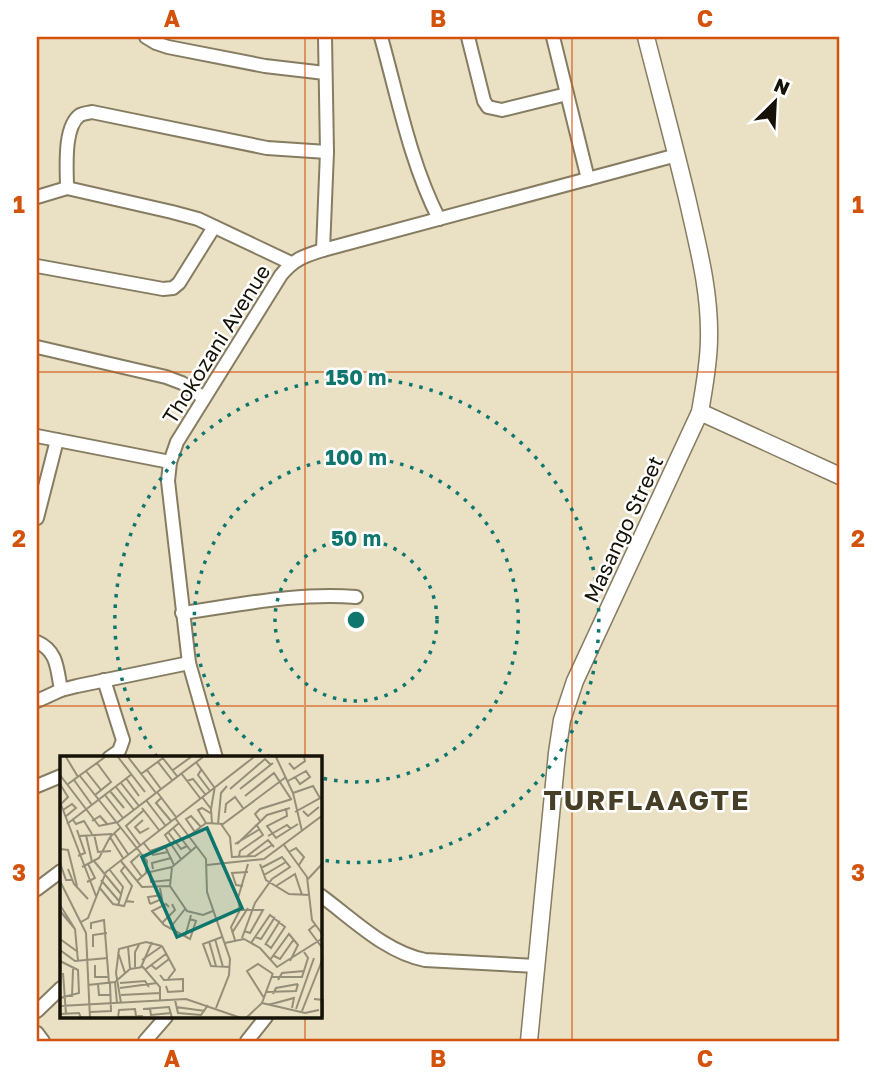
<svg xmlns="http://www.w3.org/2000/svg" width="877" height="1078" viewBox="0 0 877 1078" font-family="'Golos Text',sans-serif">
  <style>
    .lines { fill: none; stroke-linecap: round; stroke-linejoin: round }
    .minor-casing { stroke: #867c62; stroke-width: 16 }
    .tertiary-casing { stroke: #867c62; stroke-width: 19 }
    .minor { stroke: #fff; stroke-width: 12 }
    .tertiary { stroke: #fff; stroke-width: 16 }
    .grid { fill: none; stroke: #d3520c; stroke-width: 2; stroke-opacity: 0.55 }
    .ring { fill: none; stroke: #0f766e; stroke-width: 3.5; stroke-dasharray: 3.5 7 }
    .labels { text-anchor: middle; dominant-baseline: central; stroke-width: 5; stroke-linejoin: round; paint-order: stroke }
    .street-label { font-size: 21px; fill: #161208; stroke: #fff }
    .district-label { font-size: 28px; font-weight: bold; letter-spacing: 2px; fill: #473e26; stroke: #fff }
    .inset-road { fill: none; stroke: #958e78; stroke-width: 2 }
    .view { fill: #0f766e; fill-opacity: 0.15; stroke: #0f766e; stroke-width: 3.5 }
    .inset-edge { fill: none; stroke: #161208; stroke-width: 3.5 }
    .centre { fill: #0f766e; stroke: #fff; stroke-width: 3.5 }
    .ring-label { font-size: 21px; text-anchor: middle; font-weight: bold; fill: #0f766e; stroke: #fff; stroke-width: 5; stroke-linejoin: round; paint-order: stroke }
    .neatline { fill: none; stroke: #d3520c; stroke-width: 2.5 }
    .grid-label { font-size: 23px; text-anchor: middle; font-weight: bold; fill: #d3520c }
  </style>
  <rect width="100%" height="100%" fill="#eae0c3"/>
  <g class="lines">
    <g class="minor-casing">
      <g id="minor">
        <polyline points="146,37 156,43 168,47 265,66 325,73"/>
        <path d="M381,37C398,98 410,162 439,219"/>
        <polyline points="468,37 484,101 488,107 502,110 567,94"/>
        <polyline points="553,37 588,179"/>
        <path d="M67,188C67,169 63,127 80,115C84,113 88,113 92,112L267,148L327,152"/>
        <polyline points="37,197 67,188 172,212 198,219 291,263"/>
        <polyline points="323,250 327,152 325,37"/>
        <polyline points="37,266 163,289 173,288 179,283 214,227"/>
        <polyline points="37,347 166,377 182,383 204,398"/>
        <polyline points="37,436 170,462"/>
        <polyline points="37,518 57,440"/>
        <path d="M182,613C239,605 299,592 356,597"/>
        <path d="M37,642C58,651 57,670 61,690"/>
        <polyline points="104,680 121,734 123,740 119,751 109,758"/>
        <polyline points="37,701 61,690 77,686 189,663"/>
        <path d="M216,758L189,663L168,481L170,462L177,442L281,275C294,259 304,256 323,250L677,155"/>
        <polyline points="37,786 61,776"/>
        <polyline points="37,889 61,871"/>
        <path d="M320,895C353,919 385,952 425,960L536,966"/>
        <polyline points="37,1011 61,988"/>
        <polyline points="37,1033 43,1041"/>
        <polyline points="145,1041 166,1017"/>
        <polyline points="247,1041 266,1017"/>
      </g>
    </g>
    <g class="tertiary-casing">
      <g id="tertiary">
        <polyline points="700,412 840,476"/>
        <path d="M529,1041L557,753L562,720L575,681L700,412C704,388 709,363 709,338C710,291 698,247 688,202C675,147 660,92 646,37"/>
      </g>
    </g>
    <use href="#minor" class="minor"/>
    <use href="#tertiary" class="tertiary"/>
  </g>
  <path class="grid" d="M305,37V758M572,37V1041M37,372H840M37,706H840M305,1017V1041"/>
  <g class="ring">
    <circle cx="356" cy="620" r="81"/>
    <path d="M270 757A162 162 0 1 1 321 778"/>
    <path d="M157 757A242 242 0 1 1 322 860"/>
  </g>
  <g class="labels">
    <g class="street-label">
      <text transform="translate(216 344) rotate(-58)">Thokozani Avenue</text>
      <text transform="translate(623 529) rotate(-65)">Masango Street</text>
    </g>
    <g class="district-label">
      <text x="647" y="799">TURFLAAGTE</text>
    </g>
  </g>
  <g transform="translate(60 756)">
    <rect width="262" height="262" fill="#eae0c3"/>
    <path class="inset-road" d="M6,1L18,21M58,1L85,36M68,1L96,37M102,1L117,20M216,1L233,37L242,75M98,6L112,24M136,6L154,31M229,7L234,13L245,5L244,1M87,14L101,33M113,14L131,1M141,14L138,19L150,35M26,15L41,34M121,17L140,42M81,18L103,2M0,19L39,70L58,66L143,1M20,20L87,105L86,117L77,125M66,22L79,40M14,24L32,49M127,25L133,23L145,38M228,25L246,15L250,21L240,28L235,21M61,27L79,50M0,28L8,41L1,48M8,28L45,1M56,31L74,54M170,33L205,3L211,9M180,33L213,7M50,35L64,52M97,36L116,61M233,37L253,30L260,42L235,56M35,39L51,26L37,7M45,39L63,62M185,40L214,17L231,43M142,41L151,53L152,68M101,42L96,47L111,65M86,44L105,69M0,46L36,140M82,52L99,74M226,52L227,60L207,70L216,82L238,68M151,53L155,30M3,54L12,48L16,52L5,61M243,55L248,60L259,51M165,57L166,48L175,41L183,52M115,62L146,103L147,136L170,203L169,219L156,252M13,64L16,68L24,65L32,78M83,64L75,71L80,77L89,72M32,65L40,60L48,69M200,65L195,58L200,53L232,43M119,67L105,79L121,103M146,67L138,54L142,52L152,58M7,68L72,18M158,68L161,37L167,30M161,68L170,81L172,102M113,72L131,95M17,74L25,97L18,100M108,76L121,93L127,90M135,76L126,63L131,60L141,71M54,77L68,98M34,78L38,96L51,95M26,79L32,106M19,80L52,78M129,80L146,67L163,68L226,21M208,80L227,69L231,73M50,81L63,102M83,86L93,99L108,96M175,88L200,73M177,88L207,59L230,52M80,89L66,70L84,54M224,89L247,121L252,164L263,179M137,90L112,111L110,130L127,155L143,159L153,155M0,93L8,94L17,130M90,95L105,90L114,109M229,96L236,92L244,101L239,109M80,98L71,106L82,121M179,100L180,95L203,79L196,68M187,100L208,84L214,91M172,101L195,100L212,89M60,104L82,131L110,130M34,105L61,138M0,107L6,124H12M200,108L206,124L229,138L250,139M147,109L204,103L263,59M65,110L61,115L72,130L66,145L74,146M22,111L39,102L50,81L60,72M8,113L14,128L28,143M49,113L63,131L58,150M93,113L92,107L111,102M204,119L226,106M248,123L263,107M41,124L59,145M110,124L91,126L90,116L112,111M0,125L26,177L30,262M27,126L35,122L28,108M183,130L176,129L172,117L188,116M216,130L235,118L242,139M39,131L53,148L64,150L66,145M90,148L102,143L100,132M90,148L88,141L102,139M0,149L15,173L18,205M109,151L106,148L92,155L104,169L130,183L136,165L130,163M180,154L178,142L188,108M0,155L15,173M21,166L28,162L46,116L194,1M102,167L115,154L112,148M255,169L249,174L263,193M110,172L125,153M31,173V167L44,164L49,227M172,177L188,152M125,181L131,159M162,181L143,188L151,210L170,211M195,181L201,183L215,161M182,182L195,147L212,123L230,111L222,101L201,112M0,183L18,196M155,183L163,211M175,184L171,171L180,154H203L190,177L184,175M149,185L156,210M165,187L184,183L200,192L217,211L263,182M191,187L210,159L225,171L211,192L206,188M205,189L220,165M68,190L70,213M102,190L115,214L108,223M33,191V179L47,177M0,194L15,205L48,202M58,196L65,217M214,200L220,203L234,183M82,204L102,190M210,204L229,178L238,189L230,205M0,205L18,214L19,237L0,242M35,209V221H49M91,209L96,213L109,203M75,211V196L80,187M81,211L92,186M86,213L107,197M3,217L6,258M100,219L104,224L123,223V235L108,236L106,230M212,221H242L248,202L244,196M218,224L222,217L244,215M55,226L57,247M60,227L85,225L89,231M38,228L39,239H51M28,229L55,226L70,213L83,211L100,231V244M60,232L97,227M206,236L236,235L238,228M213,238L216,232L238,228M61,239L100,237M12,241L13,213M204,242L187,215L198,208L213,218M254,243L263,244V261M115,244L118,257L141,259L148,249M61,247L56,217L59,193L86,186L102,190M202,247L245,257L259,254M208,249L234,242L232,252M0,250L126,243L181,262M116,251L145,255M83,253L109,251L112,262M90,253L91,259L111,257M236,253L254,202M242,255L263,202M30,256L51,255L50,227M0,258L19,257L21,262M58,261L83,260M58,262L59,254L75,253L76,260M186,262L202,247L213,217"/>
    <path class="view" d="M147,72L182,152L117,181L82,101Z"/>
    <rect width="262" height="262" class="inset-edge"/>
  </g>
  <circle cx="356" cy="620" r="10" class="centre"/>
  <g class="ring-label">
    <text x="356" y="385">150 m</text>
    <text x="356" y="465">100 m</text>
    <text x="356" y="546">50 m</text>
  </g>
  <rect width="877" height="1078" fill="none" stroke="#ffffff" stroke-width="77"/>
  <g transform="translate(775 102) rotate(24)" stroke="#ffffff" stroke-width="5" paint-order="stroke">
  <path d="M0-5L12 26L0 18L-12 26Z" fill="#161208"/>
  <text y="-10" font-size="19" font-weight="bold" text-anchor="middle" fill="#161208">N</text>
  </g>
  <rect x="38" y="38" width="800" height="1002" class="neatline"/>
  <g class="grid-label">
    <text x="172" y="27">A</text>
    <text x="438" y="27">B</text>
    <text x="705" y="27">C</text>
    <text x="19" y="213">1</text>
    <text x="858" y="213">1</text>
    <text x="19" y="547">2</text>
    <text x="858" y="547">2</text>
    <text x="19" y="881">3</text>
    <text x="858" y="881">3</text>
    <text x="172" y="1067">A</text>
    <text x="438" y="1067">B</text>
    <text x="705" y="1067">C</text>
  </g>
</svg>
